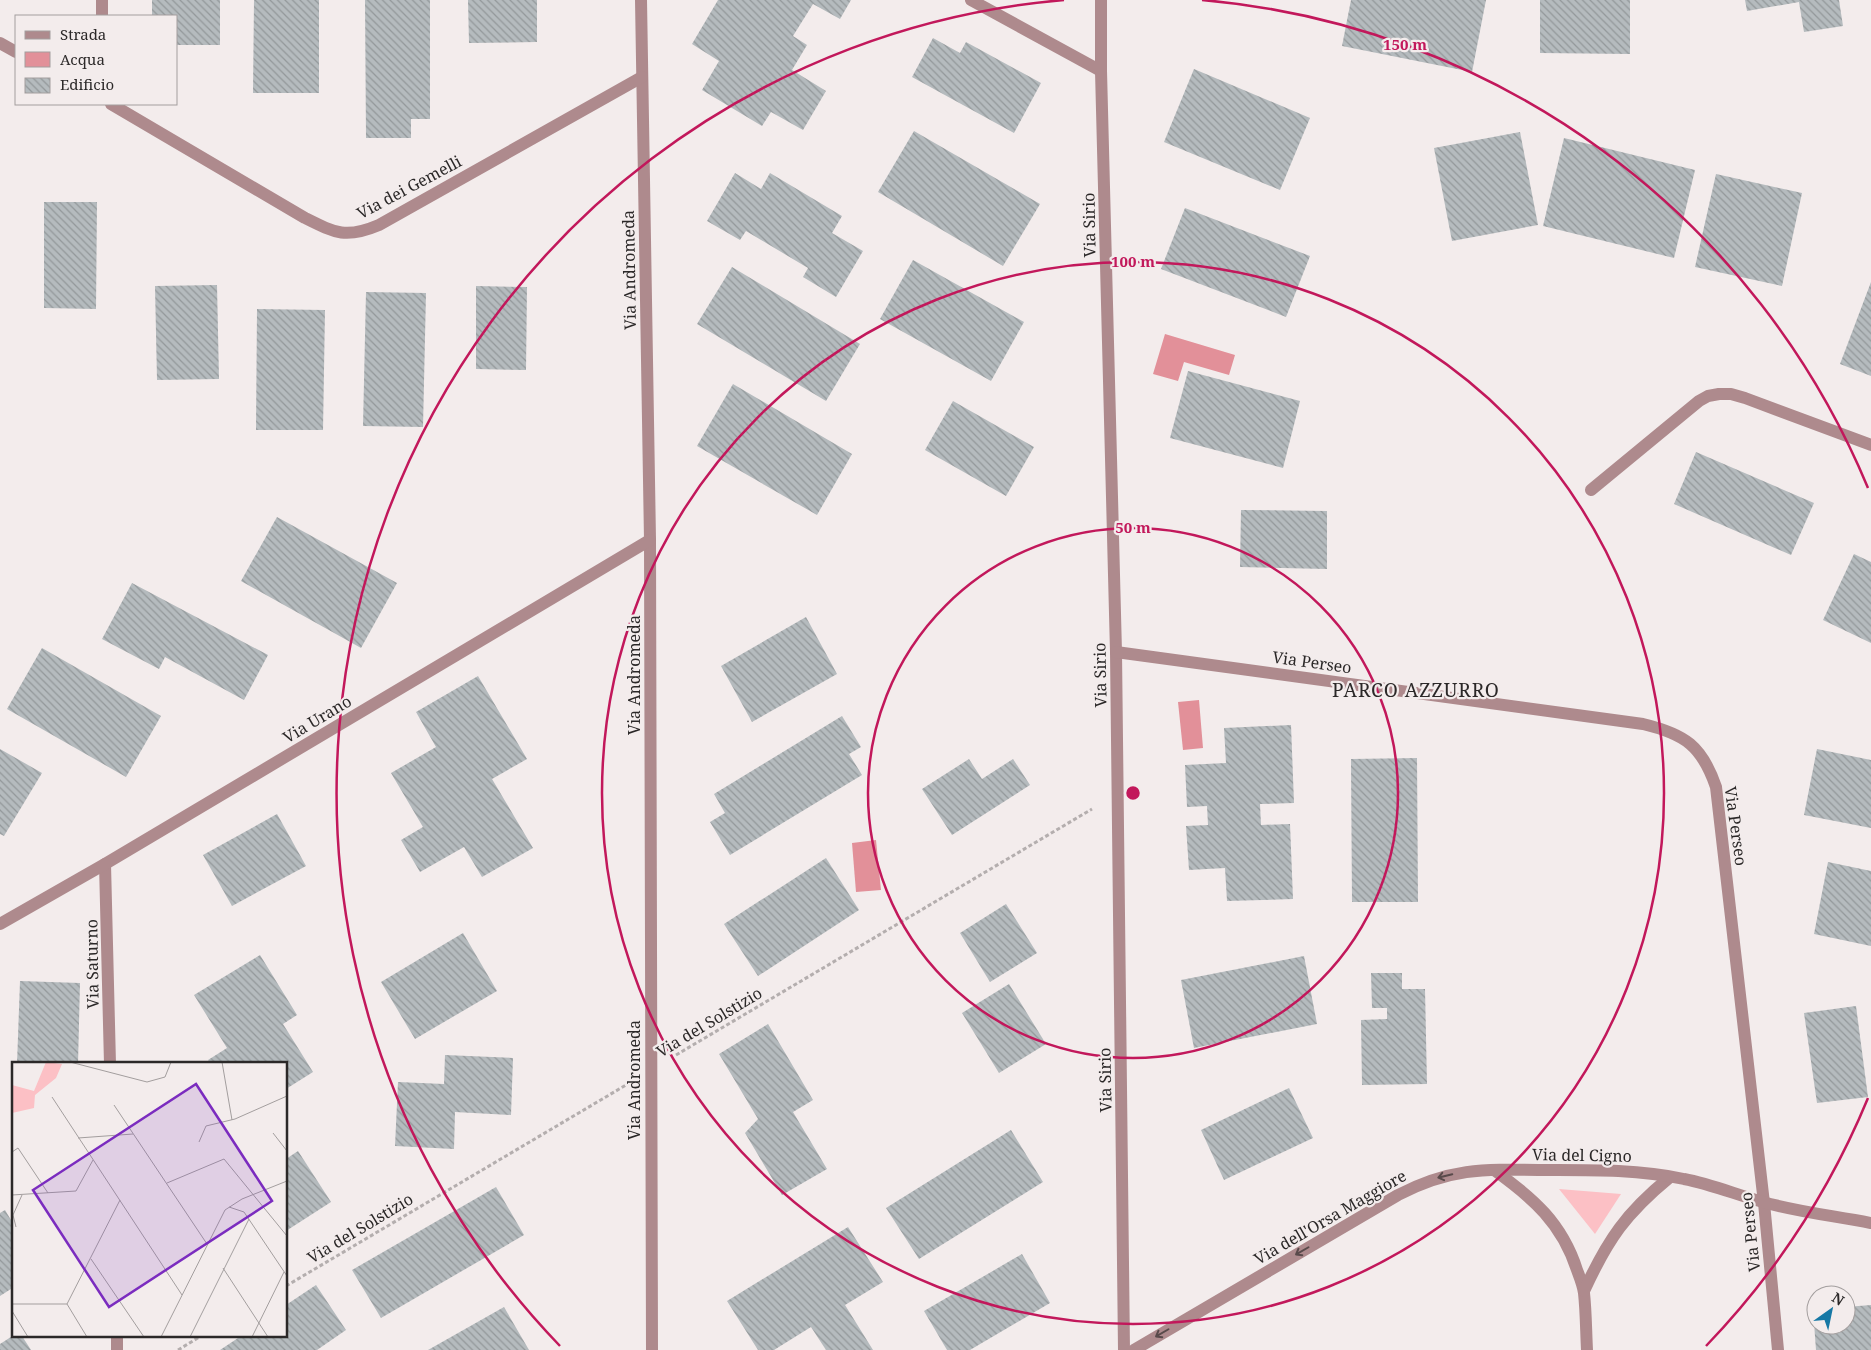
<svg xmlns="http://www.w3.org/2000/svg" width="1871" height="1350" viewBox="0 0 1871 1350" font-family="'Noto Serif',serif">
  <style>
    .grass { fill: #fcc0c5 }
    .water { fill: #e29099 }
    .building { fill: url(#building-back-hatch) }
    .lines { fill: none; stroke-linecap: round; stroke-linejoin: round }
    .path { stroke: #b4aeae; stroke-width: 3; stroke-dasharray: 4 2.5; stroke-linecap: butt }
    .minor { stroke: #ae8a8d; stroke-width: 12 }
    .oneway { stroke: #594a4b }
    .ring { fill: none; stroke: #c2185b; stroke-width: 2.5 }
    .labels { text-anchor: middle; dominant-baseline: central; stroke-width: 4.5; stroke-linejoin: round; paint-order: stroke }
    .street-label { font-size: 16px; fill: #2b2828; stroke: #f3ecec }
    .quarter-label { font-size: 19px; letter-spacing: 1px; fill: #2b2828; stroke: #f3ecec }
    .inset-road { fill: none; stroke: #a39e9e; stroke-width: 1 }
    .view { fill: #7b2cbf; fill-opacity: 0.15; stroke: #7b2cbf; stroke-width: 2.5 }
    .inset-edge { fill: none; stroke: #2b2828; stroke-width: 2.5 }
    .centre { fill: #c2185b; stroke: #f3ecec; stroke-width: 2.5 }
    .ring-label { font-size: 15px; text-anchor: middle; font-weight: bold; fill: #c2185b; stroke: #f3ecec; stroke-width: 4.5; stroke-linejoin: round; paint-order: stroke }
  </style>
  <defs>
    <pattern id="building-back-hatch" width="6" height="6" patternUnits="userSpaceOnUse" patternTransform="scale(1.25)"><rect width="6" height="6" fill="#b5bbbe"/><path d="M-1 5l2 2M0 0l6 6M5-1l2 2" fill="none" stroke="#93989a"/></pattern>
  </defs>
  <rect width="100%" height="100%" fill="#f3ecec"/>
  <polygon class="grass" points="1559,1189 1621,1194 1595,1234"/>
  <g class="water">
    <polygon points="1165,334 1235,355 1229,375 1184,362 1178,381 1153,374"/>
    <polygon points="1199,700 1203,748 1183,750 1178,702"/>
    <polygon points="876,840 881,890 856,892 852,843"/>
  </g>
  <g class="building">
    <polygon points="152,0 220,0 220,45 176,45 176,16 152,16"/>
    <polygon points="254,0 319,0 319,93 253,93"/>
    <polygon points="365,0 430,0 430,119 411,119 411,138 366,138"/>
    <polygon points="468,0 537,0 537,42 469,43"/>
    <polygon points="718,0 851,0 840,19 813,4 793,36 807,45 792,70 826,91 803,130 771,112 762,126 702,90 719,61 692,44"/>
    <polygon points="1351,0 1486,0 1472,72 1342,46"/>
    <polygon points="1540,0 1630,0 1630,54 1540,53"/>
    <polygon points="1745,0 1839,0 1843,26 1804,32 1799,2 1747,11"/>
    <polygon points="933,38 960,53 966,42 1041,83 1014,133 912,77"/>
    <polygon points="1194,69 1310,118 1280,190 1164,142"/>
    <polygon points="914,131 1040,204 1003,266 878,192"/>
    <polygon points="1520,132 1538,225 1452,241 1434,148"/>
    <polygon points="1564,138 1695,170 1674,258 1543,226"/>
    <polygon points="735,173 761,189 770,173 842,216 832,233 863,251 836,297 803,277 808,268 746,231 740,240 707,221"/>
    <polygon points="1716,174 1802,193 1782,286 1695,267"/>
    <polygon points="44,202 97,202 96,309 44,308"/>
    <polygon points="1185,208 1310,256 1286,317 1161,269"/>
    <polygon points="913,260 1024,322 991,381 880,319"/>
    <polygon points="732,267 860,344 826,401 697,324"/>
    <polygon points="1871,282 1871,376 1840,364"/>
    <polygon points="217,285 219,379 157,380 155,286"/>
    <polygon points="476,286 527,287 526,370 476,369"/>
    <polygon points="366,292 426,293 423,427 363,426"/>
    <polygon points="257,309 325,310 323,430 256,430"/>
    <polygon points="1188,371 1300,401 1283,468 1170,438"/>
    <polygon points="733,384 852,454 817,515 697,446"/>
    <polygon points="953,401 1034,447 1006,496 925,450"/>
    <polygon points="1696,452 1814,503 1791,555 1674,504"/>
    <polygon points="1241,510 1327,511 1327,569 1240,567"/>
    <polygon points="277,517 397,583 361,648 241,581"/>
    <polygon points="1854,554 1871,562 1871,643 1823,620"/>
    <polygon points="132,583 268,655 244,700 165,657 159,669 102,639"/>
    <polygon points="806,617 837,674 752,722 721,666"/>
    <polygon points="42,648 161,716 126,777 7,709"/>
    <polygon points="478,676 527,759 492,779 533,848 482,877 464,847 420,872 401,840 423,827 391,773 436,747 416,712"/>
    <polygon points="842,716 861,747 849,754 862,775 730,855 710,822 725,813 714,794"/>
    <polygon points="1291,725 1294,803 1260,804 1261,825 1290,824 1293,899 1227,901 1225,868 1189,870 1186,826 1208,825 1207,806 1187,807 1185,765 1226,763 1224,728"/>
    <polygon points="0,749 42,773 4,836 0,834"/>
    <polygon points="1817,749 1871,760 1871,828 1804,815"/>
    <polygon points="1417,758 1418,902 1352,902 1351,759"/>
    <polygon points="969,759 982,779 1013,759 1030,785 952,835 922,789"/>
    <polygon points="277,814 306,866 232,906 203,855"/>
    <polygon points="826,858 859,910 758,976 724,924"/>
    <polygon points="1828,862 1871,871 1871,946 1814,934"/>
    <polygon points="1006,904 1037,953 990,982 960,933"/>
    <polygon points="463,933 497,991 415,1039 381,982"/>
    <polygon points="260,955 297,1015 283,1024 313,1072 286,1089 286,1064 211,1064 208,1060 227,1048 194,995"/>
    <polygon points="1304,956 1317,1024 1194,1048 1181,980"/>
    <polygon points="1371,973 1402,973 1402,989 1425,989 1427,1084 1362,1085 1361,1020 1387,1019 1387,1008 1372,1008"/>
    <polygon points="20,981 80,983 78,1064 17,1064"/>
    <polygon points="1009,984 1046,1044 999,1073 962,1013"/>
    <polygon points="1856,1006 1868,1097 1817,1103 1804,1013"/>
    <polygon points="768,1024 813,1100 793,1112 827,1169 782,1195 745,1133 758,1119 719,1054"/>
    <polygon points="445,1055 513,1058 511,1115 455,1112 454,1149 395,1146 398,1082 444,1084"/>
    <polygon points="1289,1088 1313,1138 1224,1180 1201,1130"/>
    <polygon points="1011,1130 1043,1182 919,1259 886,1208"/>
    <polygon points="298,1151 331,1202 286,1231 286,1159"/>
    <polygon points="496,1187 524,1235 381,1318 352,1270"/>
    <polygon points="5,1210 14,1225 14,1287 0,1296 0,1213"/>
    <polygon points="848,1227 883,1282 845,1305 873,1350 826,1350 811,1327 774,1350 758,1350 727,1301"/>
    <polygon points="1022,1254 1050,1303 970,1350 947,1350 924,1311"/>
    <polygon points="316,1285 346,1330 317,1350 220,1350 241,1336 286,1336 286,1305"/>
    <polygon points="1871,1305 1871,1350 1816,1350 1813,1309 1816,1309 1816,1325 1846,1325 1846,1307"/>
    <polygon points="504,1307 529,1350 428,1350"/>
    <polygon points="14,1335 22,1336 31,1350 0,1350 0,1344"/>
  </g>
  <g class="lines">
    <g class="path">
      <polyline points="676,1055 1092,809"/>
      <polyline points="286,1286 626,1085"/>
      <polyline points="178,1350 201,1336"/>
    </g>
    <g class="minor">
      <polyline points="102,0 102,16"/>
      <polyline points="641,0 650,540 652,1350"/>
      <polyline points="971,0 1101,71"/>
      <polyline points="1101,0 1101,71 1116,652 1124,1350"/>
      <polyline points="0,43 16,52"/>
      <path d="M111,104L305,218C335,233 346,239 379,225L642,77"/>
      <polyline points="1591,490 1699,401 1708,396 1719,394 1731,394 1745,398 1871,445"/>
      <path d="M1116,652L1643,724C1685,734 1702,746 1716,787L1764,1203L1778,1350"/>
      <polyline points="105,864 110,1064"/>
      <polyline points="0,924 105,864 650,540"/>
      <path d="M1494,1170C1533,1198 1562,1223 1577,1270C1580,1278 1583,1285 1584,1293C1586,1311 1586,1331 1587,1350"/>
      <path d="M1584,1291C1608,1239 1626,1213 1670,1177"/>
      <polyline points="117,1336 117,1350"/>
      <path d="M1134,1350L1398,1195C1450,1168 1483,1169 1541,1170C1588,1170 1637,1169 1684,1179C1711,1184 1737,1195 1763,1202C1798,1212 1836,1216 1871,1223"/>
    </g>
  </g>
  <defs><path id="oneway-shaft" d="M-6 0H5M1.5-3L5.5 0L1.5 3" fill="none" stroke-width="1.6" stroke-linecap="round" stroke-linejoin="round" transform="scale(1.25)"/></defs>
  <g class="oneway">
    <use href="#oneway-shaft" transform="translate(1445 1176) rotate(166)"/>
    <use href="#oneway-shaft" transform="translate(1302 1251) rotate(150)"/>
    <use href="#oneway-shaft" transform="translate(1162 1333) rotate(150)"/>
  </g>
  <g class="ring">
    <circle cx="1133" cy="793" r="265"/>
    <circle cx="1133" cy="793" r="531"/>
    <path d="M1868 1098A796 796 0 0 1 1706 1346M560 1346A796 796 0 0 1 1064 0M1202 0A796 796 0 0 1 1868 488"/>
  </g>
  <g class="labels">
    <g class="street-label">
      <text transform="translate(409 187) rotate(-28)">Via dei Gemelli</text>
      <text transform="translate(1089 225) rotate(-91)">Via Sirio</text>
      <text transform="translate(629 270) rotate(-91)">Via Andromeda</text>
      <text transform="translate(1312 662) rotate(8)">Via Perseo</text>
      <text transform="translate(634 675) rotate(-90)">Via Andromeda</text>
      <text transform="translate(1100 675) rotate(-91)">Via Sirio</text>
      <text transform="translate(317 719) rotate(-31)">Via Urano</text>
      <text transform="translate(1736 826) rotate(82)">Via Perseo</text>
      <text transform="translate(92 964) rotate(-91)">Via Saturno</text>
      <text transform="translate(709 1022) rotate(-31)">Via del Solstizio</text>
      <text transform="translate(634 1080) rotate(-90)">Via Andromeda</text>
      <text transform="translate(1105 1080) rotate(-91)">Via Sirio</text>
      <text transform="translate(1582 1155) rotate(1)">Via del Cigno</text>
      <text transform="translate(1330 1217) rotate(-30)">Via dell'Orsa Maggiore</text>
      <text transform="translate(360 1228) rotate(-31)">Via del Solstizio</text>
      <text transform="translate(1750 1232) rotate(-96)">Via Perseo</text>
    </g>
    <g class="quarter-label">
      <text x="1416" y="690">PARCO AZZURRO</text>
    </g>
  </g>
  <g transform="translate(12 1062)">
    <rect width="275" height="275" fill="#f3ecec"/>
    <path d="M34,0L50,2L44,16L23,33L22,46L0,51V23L22,29Z" fill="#fcc0c5"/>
    <path class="inset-road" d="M58,0L135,20L153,15L159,0M210,0L220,58M40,35L170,233M102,43L195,182M261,71L275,89M66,76L121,72M187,80L194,64L223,57L275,34M0,90L6,86L36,131M155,121L212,97L275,174M0,133L64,129L81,98M217,145L232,150L275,214M4,165L1,153L10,133M79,197L132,275M211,206L256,275M0,242H55M55,242L108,138M55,242L75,275M0,249L16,275M149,275L213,148L230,137L275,119M178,275L237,157M240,275L272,210"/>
    <path class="view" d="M184,22L260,139L97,245L21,128Z"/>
    <rect width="275" height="275" class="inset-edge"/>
  </g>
  <circle cx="1133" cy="793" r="8" class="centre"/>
  <g class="ring-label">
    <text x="1405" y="50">150 m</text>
    <text x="1133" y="267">100 m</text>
    <text x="1133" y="533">50 m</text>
  </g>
  <rect x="15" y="15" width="162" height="90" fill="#f3ecec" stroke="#a39e9e"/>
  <rect x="25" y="31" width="25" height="8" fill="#ae8a8d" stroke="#a39e9e"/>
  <text x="60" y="40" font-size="15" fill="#2b2828">Strada</text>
  <rect x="25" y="52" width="25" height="15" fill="#e29099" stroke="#a39e9e"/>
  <text x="60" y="65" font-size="15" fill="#2b2828">Acqua</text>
  <rect x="25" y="78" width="25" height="15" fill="url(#building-back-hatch)" stroke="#a39e9e"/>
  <text x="60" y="90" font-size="15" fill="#2b2828">Edificio</text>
  <g transform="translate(1831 1310) rotate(33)"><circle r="24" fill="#f3ecec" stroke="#a39e9e"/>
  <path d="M0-4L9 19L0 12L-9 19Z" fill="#1678a5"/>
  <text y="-8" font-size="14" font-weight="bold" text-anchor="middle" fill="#2b2828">N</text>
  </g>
</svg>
